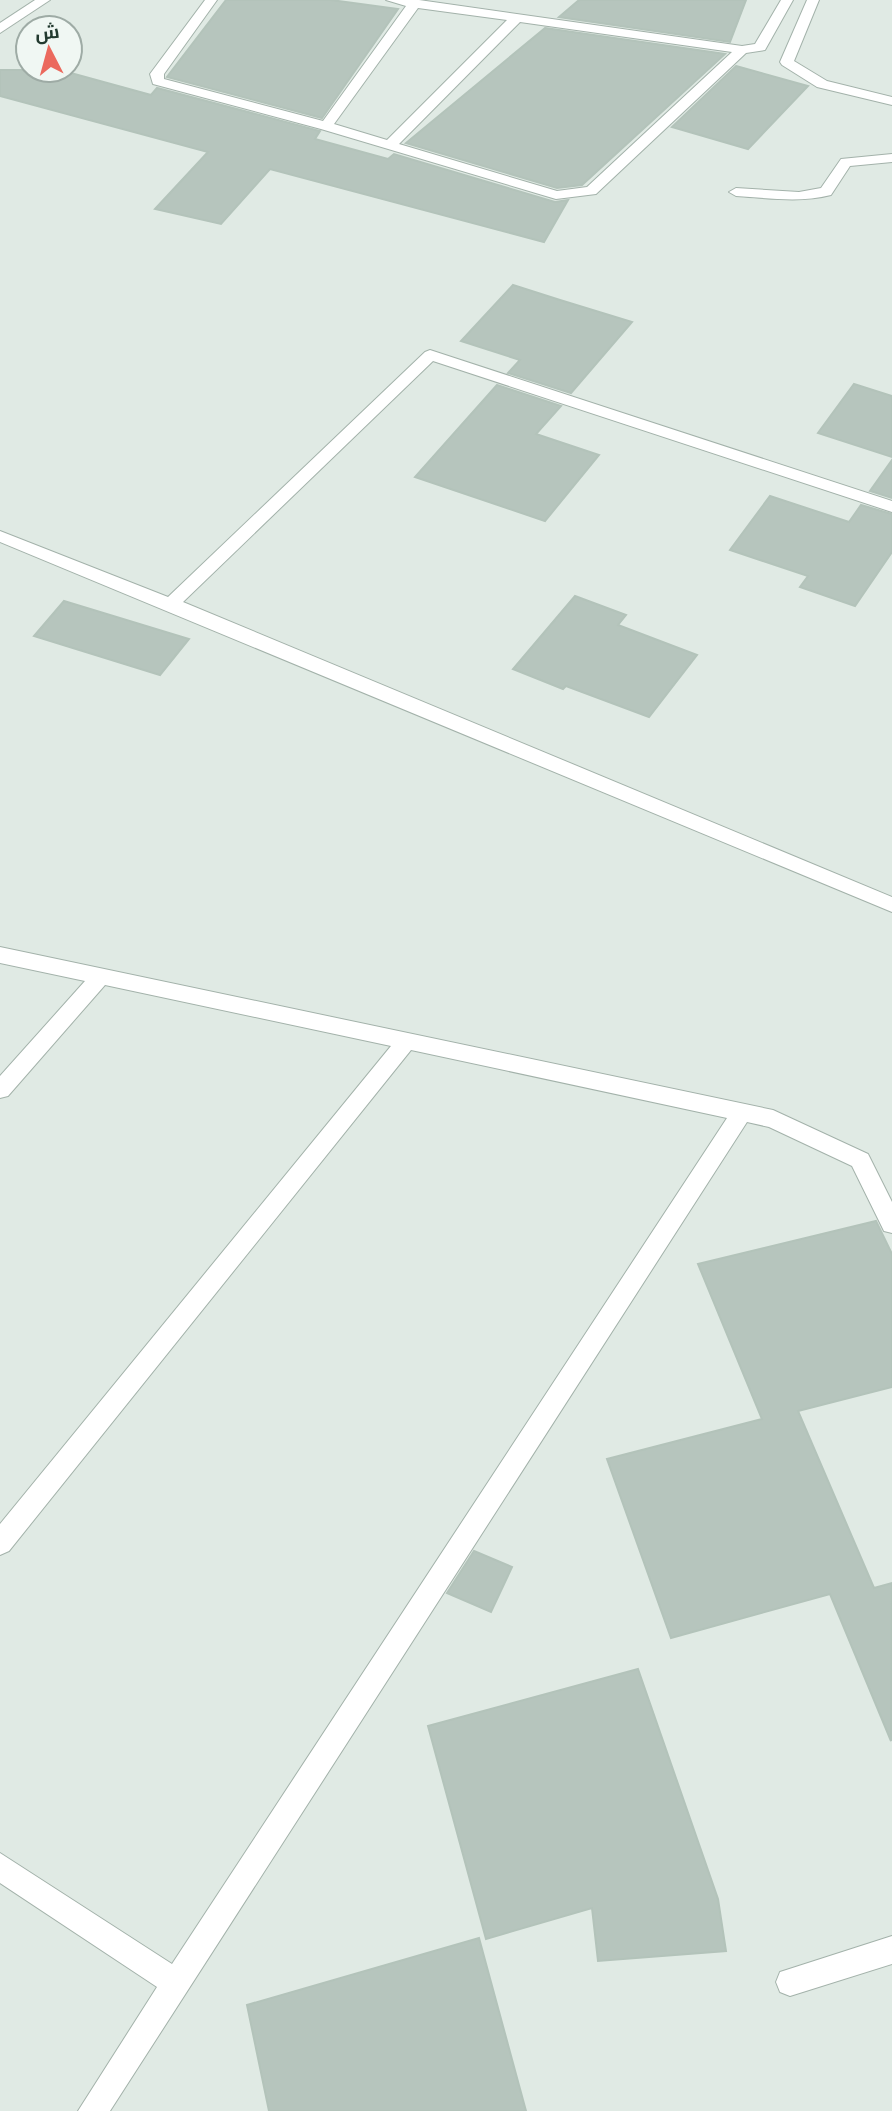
<svg xmlns="http://www.w3.org/2000/svg" width="892" height="2111" viewBox="0 0 892 2111" font-family="'PT Sans',Cairo,sans-serif">
  <style>
    .building { fill: #b6c5bd; stroke: #b3c3ba; stroke-width: 2 }
    .lines { fill: none; stroke-linecap: round; stroke-linejoin: round }
    .street-casing { stroke: #a3b2aa; stroke-width: 2 }
    .street { fill: #fff; fill-rule: evenodd }
  </style>
  <rect width="100%" height="100%" fill="#e0eae4"/>
  <g class="building">
    <polygon points="226,0 331,0 398,9 322,118 167,77"/>
    <polygon points="579,0 746,0 730,42 559,17"/>
    <polygon points="545,28 725,54 582,185 557,188 406,143"/>
    <polygon points="736,66 808,86 748,149 672,127"/>
    <polygon points="0,70 60,70 151,95 157,88 320,131 315,139 388,159 394,154 555,202 568,200 544,242 270,169 221,224 155,209 208,152 0,96"/>
    <polygon points="513,285 560,300 632,322 571,393 508,373 520,360 461,341"/>
    <polygon points="854,384 892,396 892,457 818,433"/>
    <polygon points="497,385 561,406 536,434 599,455 545,521 415,477"/>
    <polygon points="892,460 892,498 870,491"/>
    <polygon points="770,496 849,522 861,505 892,514 892,552 855,606 800,587 808,576 730,550"/>
    <polygon points="575,596 626,615 618,625 697,655 649,717 566,686 563,689 513,669"/>
    <polygon points="64,601 189,639 160,675 34,636"/>
    <polygon points="876,1221 892,1254 892,1387 798,1411 874,1588 892,1583 891,1741 830,1594 671,1638 607,1459 762,1419 698,1264"/>
    <polygon points="474,1551 512,1567 491,1612 447,1593"/>
    <polygon points="638,1669 718,1899 726,1951 598,1961 592,1908 486,1939 428,1726"/>
    <polygon points="479,1938 526,2111 269,2111 247,2005"/>
  </g>
  <g class="lines">
    <g class="street-casing">
      <g id="street">
        <polygon points="35,0 50,0 0,33 0,23"/>
        <path d="M205,0H217L164,74V79L323,121L406,6L386,0H419L742,46L755,44L781,0H793L765,50L746,53L596,194L556,199L321,129L153,84L150,74ZM418,8L507,20L387,140L334,124ZM520,22L732,52L587,187L557,191L399,144Z"/>
        <polygon points="807,0 819,0 794,61 827,81 892,97 892,105 817,87 782,65 780,62"/>
        <path d="M892,154V162L850,166L831,195C800,203 768,198 736,196L729,192L736,188L799,192L821,188L841,159Z"/>
        <polygon points="430,350 892,501 892,512 433,361 183,602 892,897 892,912 0,542 0,531 168,597 425,352"/>
        <polygon points="0,947 773,1110 868,1154 892,1202 892,1233 884,1231 852,1166 769,1127 747,1122 110,2111 78,2111 157,1987 0,1883 0,1853 172,1964 727,1118 411,1050 9,1551 0,1555 0,1524 391,1046 105,985 8,1096 0,1098 0,1076 85,981 0,963"/>
        <polygon points="892,1936 892,1964 790,1996 780,1992 776,1982 780,1972"/>
      </g>
    </g>
    <use href="#street" class="street"/>
  </g>
  <g transform="translate(49 49) rotate(354)"><circle r="33" fill="#f0f7f3" stroke="#9eaba5" stroke-width="2"/>
  <path d="M0-5L12 26L0 18L-12 26Z" fill="#eb695d"/>
  <text y="-10" font-size="19" font-weight="bold" text-anchor="middle" fill="#223a2f">ش</text>
  </g>
</svg>
